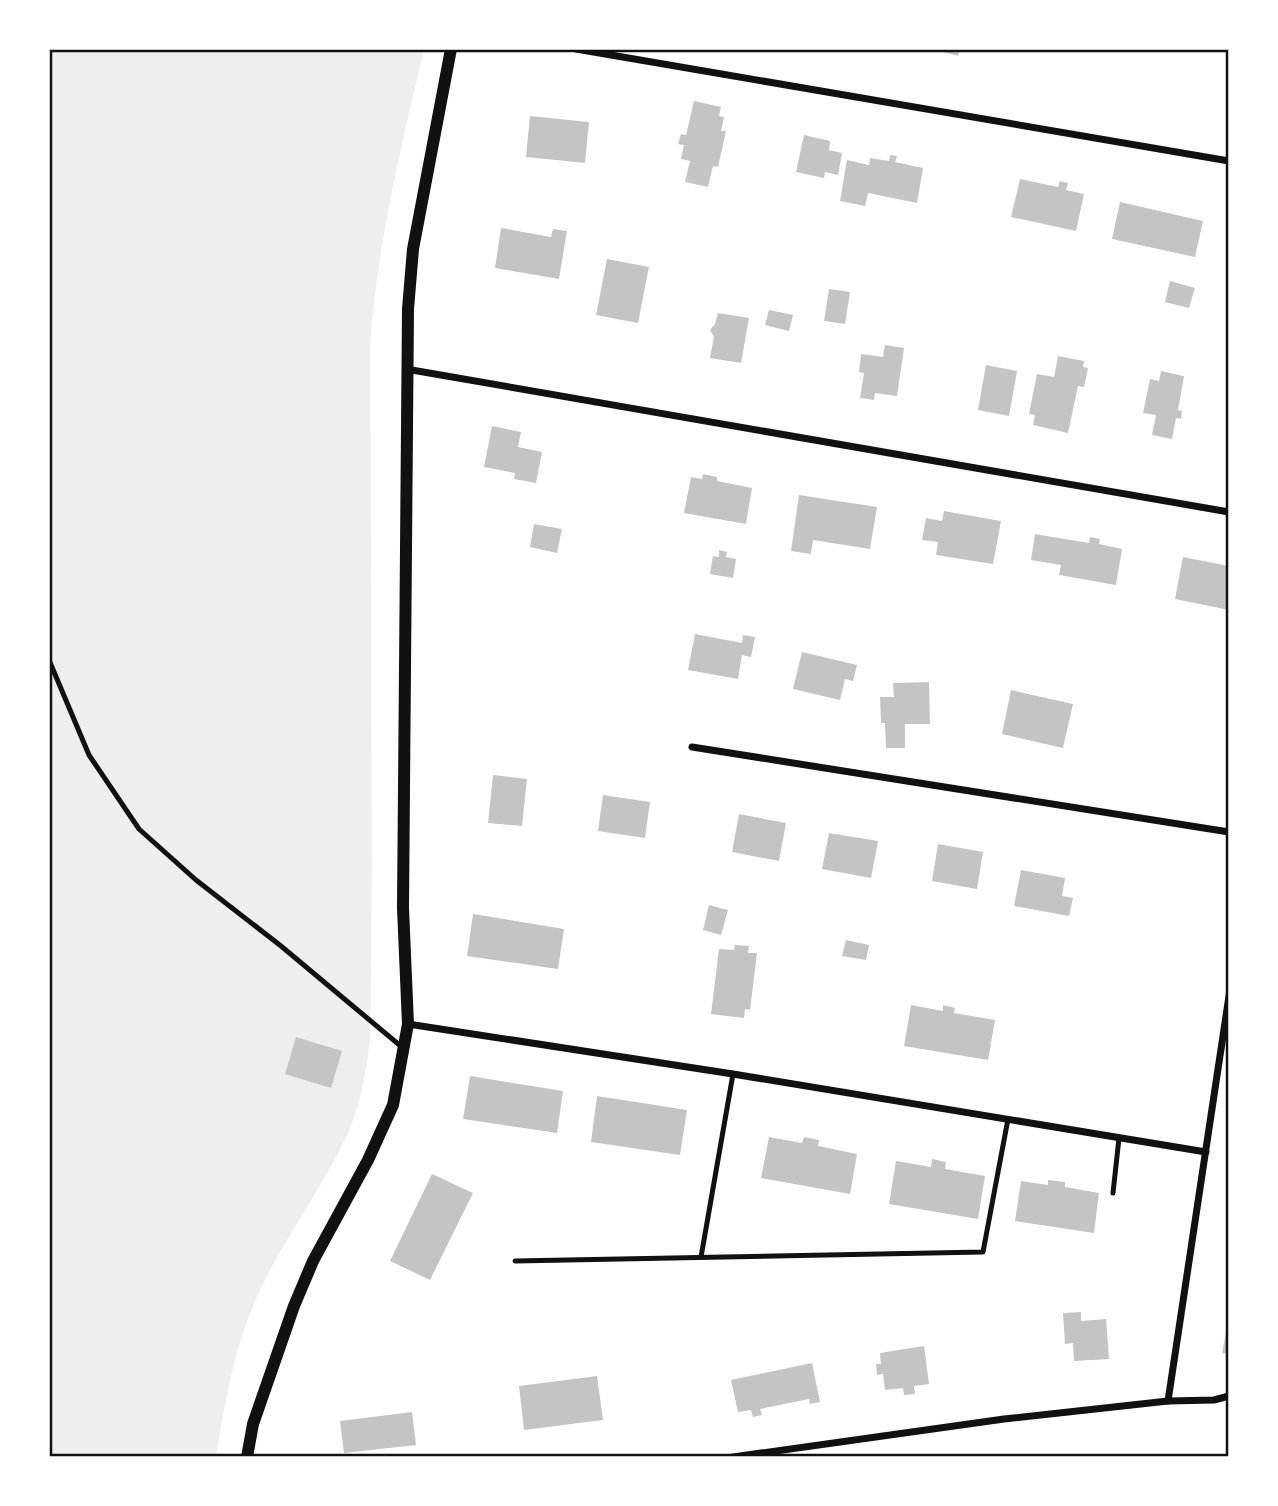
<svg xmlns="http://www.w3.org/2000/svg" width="1278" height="1506" viewBox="0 0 1278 1506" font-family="Montserrat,sans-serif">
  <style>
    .green { fill: #eee }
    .building { fill: #c4c4c4 }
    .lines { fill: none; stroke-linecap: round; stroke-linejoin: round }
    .service { stroke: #111; stroke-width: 5 }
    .minor { stroke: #111; stroke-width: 7 }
    .tertiary { stroke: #111; stroke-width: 12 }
    .neatline { fill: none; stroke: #111; stroke-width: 2.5 }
  </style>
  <rect width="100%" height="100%" fill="#fff"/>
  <path class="green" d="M49,49H424C401,148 377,245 370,346L372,868L370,1040C366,1072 361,1103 348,1133C322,1190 282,1240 257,1297C234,1348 225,1402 216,1457H49Z"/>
  <g class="building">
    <polygon points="932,49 960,49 958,56"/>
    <polygon points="694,101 721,107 719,116 724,117 721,131 726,131 718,167 713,166 708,187 685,182 690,161 681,159 684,145 678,144 681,134 686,135"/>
    <polygon points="530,116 589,122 585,163 526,157"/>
    <polygon points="804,135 830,141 829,150 842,153 838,175 825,172 824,178 796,172"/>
    <polygon points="890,155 897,156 895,162 923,168 917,203 868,193 865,206 840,201 847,160 869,165 870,158 889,161"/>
    <polygon points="1020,179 1058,187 1060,181 1068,183 1066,190 1084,194 1076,231 1011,217"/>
    <polygon points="1120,202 1203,221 1195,257 1112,239"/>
    <polygon points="501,228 551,237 553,229 567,231 559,279 495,268"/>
    <polygon points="607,259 649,267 638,323 596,315"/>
    <polygon points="1170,281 1195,288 1189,308 1165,302"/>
    <polygon points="829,289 850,292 845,324 824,321"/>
    <polygon points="769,310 793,315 789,331 765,325"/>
    <polygon points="718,313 749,318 741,363 710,358 714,337 710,330 715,324"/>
    <polygon points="885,345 904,348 897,396 875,393 874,400 860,398 864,373 859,372 861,354 883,357"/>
    <polygon points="1058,356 1084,361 1083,367 1088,368 1084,387 1078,386 1068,433 1033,425 1035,415 1029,414 1037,374 1054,377"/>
    <polygon points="986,365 1017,371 1009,416 978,410"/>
    <polygon points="1161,371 1184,376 1178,410 1182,411 1181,419 1176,418 1172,439 1152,435 1156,415 1143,413 1150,379 1159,381"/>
    <polygon points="492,426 521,432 518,447 542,452 536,483 514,479 515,473 484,467"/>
    <polygon points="703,474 717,477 717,481 752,488 746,524 684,513 691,477 702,479"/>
    <polygon points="799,495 877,507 870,549 813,540 811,554 791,551"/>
    <polygon points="944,511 1001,521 993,564 936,555 938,542 922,540 926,518 942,521"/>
    <polygon points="534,524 562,529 557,553 530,547"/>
    <polygon points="1035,534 1089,543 1090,537 1100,539 1099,544 1122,549 1116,585 1059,575 1061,565 1031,560"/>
    <polygon points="719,550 727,552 726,557 736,559 733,578 710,574 713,556 719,557"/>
    <polygon points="1183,557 1229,566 1229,610 1175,599"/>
    <polygon points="695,634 742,643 743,635 755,637 751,657 742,655 738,679 688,670"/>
    <polygon points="802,652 857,665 853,681 845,679 840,700 793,689"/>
    <polygon points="929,682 930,724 905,724 905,748 886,748 885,723 881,723 880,697 894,697 893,683"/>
    <polygon points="1011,690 1073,704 1063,748 1002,734"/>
    <polygon points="493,775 527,779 522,826 488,823"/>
    <polygon points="603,795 650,802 645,838 598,831"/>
    <polygon points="739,814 786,823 779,861 732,852"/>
    <polygon points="829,833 878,841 871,878 822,869"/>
    <polygon points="938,844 983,852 977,889 932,881"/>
    <polygon points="1021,870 1065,878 1062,896 1073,898 1069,916 1014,906"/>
    <polygon points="709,905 728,910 721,935 703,930"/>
    <polygon points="473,914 564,929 558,969 467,956"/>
    <polygon points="846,940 869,945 866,960 842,956"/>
    <polygon points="735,945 749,946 748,953 757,953 750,1010 745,1009 744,1018 711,1014 719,949 734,950"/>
    <polygon points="911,1005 943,1011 943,1005 955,1008 954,1013 995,1020 988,1060 904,1046"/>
    <polygon points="296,1037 342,1051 331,1088 285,1074"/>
    <polygon points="470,1076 563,1091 557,1133 463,1119"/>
    <polygon points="597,1096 687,1110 680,1155 591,1142"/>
    <polygon points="769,1137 802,1143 804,1137 819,1140 818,1146 857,1154 850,1194 761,1178"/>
    <polygon points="932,1159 946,1162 945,1169 985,1176 978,1219 889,1204 896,1161 931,1167"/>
    <polygon points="432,1174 473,1193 430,1280 390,1261"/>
    <polygon points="1048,1180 1065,1182 1065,1187 1099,1193 1094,1233 1015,1221 1021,1181 1048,1185"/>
    <polygon points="1081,1312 1081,1321 1106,1319 1109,1359 1074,1361 1073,1343 1065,1344 1063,1313"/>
    <polygon points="1228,1322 1229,1322 1229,1354 1222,1353"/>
    <polygon points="924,1346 929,1384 914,1386 915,1394 904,1395 903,1388 885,1390 883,1374 877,1375 876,1364 881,1364 880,1353"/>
    <polygon points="812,1363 820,1402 810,1404 809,1399 760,1409 762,1415 753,1417 751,1410 738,1412 731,1380"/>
    <polygon points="597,1376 603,1420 524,1430 519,1386"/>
    <polygon points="412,1412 416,1445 344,1453 340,1421"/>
  </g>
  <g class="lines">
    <g class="service">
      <polyline points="49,660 89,755 139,829 196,880 281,946 403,1048"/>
      <polyline points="1113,1193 1119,1138"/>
      <polyline points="701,1257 733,1074"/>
      <polyline points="515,1261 983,1252 1008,1119"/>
    </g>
    <g class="minor">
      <polyline points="576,49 1229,161"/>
      <polyline points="406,369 1229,512"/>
      <polyline points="692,747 1229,832"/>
      <polyline points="408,1024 733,1074 1206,1152"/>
      <polyline points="1168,1401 1229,996"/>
      <polyline points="733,1457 1004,1419 1168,1401 1214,1400 1229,1396"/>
    </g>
    <polyline class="tertiary" points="247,1457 253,1424 294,1306 313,1261 368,1160 393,1105 408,1024 403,908 408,309 413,249 451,49"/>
  </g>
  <rect width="1278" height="1506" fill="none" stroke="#ffffff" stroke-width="102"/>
  <rect x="51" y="51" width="1176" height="1404" class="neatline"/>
</svg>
